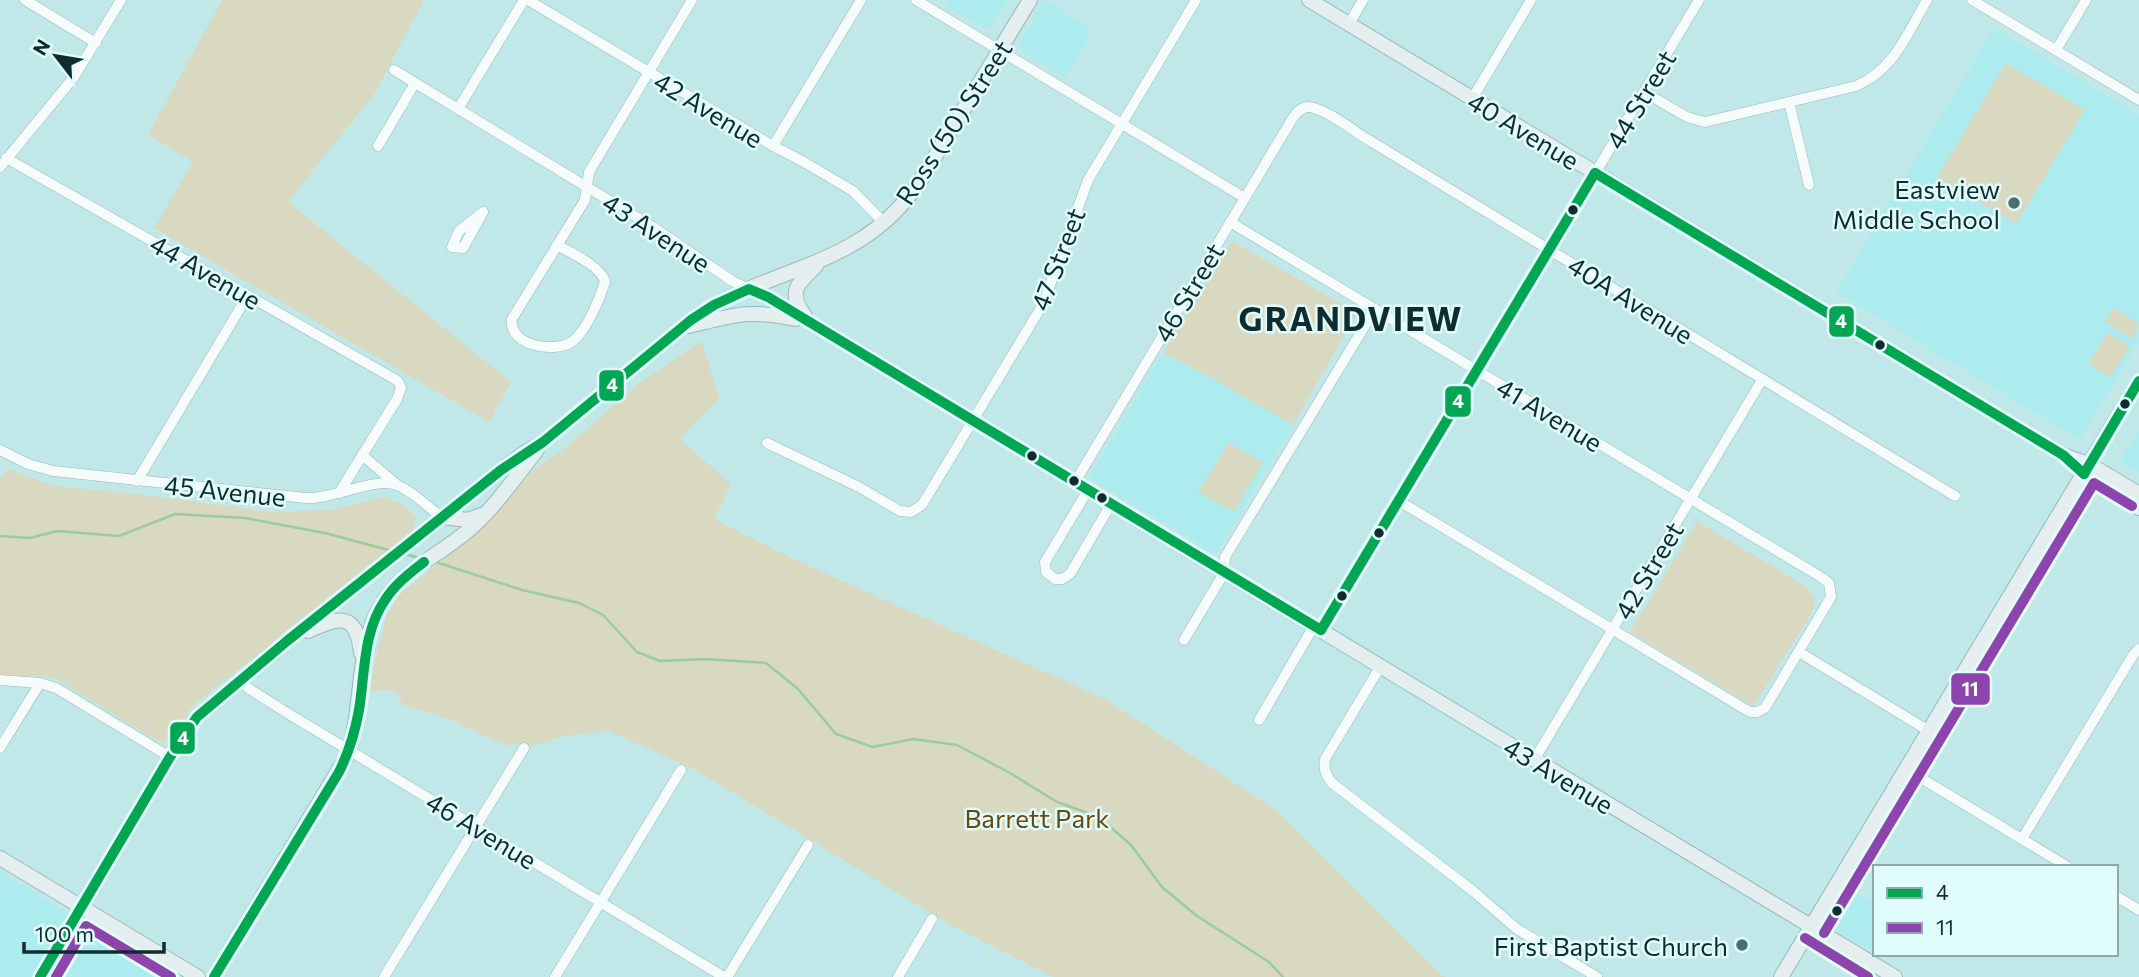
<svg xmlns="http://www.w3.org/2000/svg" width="2139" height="977" viewBox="0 0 2139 977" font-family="Commissioner,sans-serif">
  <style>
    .built { fill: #adecee }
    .green { fill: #d8d9c0 }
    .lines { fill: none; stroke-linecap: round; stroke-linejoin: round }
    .stream { stroke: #9ccb9e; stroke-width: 2.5 }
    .street-casing { stroke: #99b8b9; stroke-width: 11 }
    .secondary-casing { stroke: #99b8b9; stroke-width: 16 }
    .street { stroke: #f6fcfc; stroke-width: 10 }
    .secondary { stroke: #e5eeee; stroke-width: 14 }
    .bus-1-casing { stroke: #e1fcfd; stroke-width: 16 }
    .bus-2-casing { stroke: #e1fcfd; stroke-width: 16 }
    .bus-1 { stroke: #00a651; stroke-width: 10 }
    .bus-2 { stroke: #8e44ad; stroke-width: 10 }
    .poi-dot { fill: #4d6e6f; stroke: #e1fcfd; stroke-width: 2.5 }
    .bus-dot { fill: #0f2d2e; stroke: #e1fcfd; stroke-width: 2.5 }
    .labels { text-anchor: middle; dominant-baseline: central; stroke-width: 5; stroke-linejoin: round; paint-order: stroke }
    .street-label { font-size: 26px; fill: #0f2d2e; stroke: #e1fcfd }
    .poi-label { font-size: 26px; fill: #0f2d2e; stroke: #e1fcfd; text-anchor: end }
    .park-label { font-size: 26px; fill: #67490f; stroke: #e1fcfd }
    .district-label { font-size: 33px; font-weight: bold; letter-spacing: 2px; fill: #0f2d2e; stroke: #e1fcfd }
    .line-badge { stroke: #e1fcfd; stroke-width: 2.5 }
    .badge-label { font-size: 19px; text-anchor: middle; font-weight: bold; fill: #fff }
  </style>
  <rect width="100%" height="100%" fill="#c1e8e9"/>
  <g class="built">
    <polygon points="948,0 1008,0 987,30 945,5"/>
    <polygon points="1044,0 1093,30 1065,78 1018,48"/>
    <polygon points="1994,28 2139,115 2139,341 2080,440 1836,292"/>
    <polygon points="1163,353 1208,376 1293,425 1216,554 1089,478"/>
    <polygon points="2139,429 2139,473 2120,461"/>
    <polygon points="0,872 89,926 175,977 0,977"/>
    <polygon points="1852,892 1875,905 1875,954 1831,926"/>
  </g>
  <g class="green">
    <polygon points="222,0 424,0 374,94 288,202 511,382 489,422 154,228 193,162 148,135"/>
    <polygon points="2006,63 2085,110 2016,224 1937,177"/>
    <polygon points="1232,241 1357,313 1293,425 1208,376 1163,353"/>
    <polygon points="2114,308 2139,324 2132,339 2105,322"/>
    <polygon points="2109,333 2128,345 2129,348 2111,376 2109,377 2090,365 2089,362 2107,334"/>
    <polygon points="702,341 719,398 680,438 731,485 714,519 798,561 1105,699 1276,810 1436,970 1446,977 1053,977 947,923 692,768 608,731 565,736 531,746 514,743 506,746 449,719 403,705 398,695 391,690 371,691 373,669 386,616 400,594 487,524 533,470 569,445 639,383"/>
    <polygon points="1229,443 1263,462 1234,512 1198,492"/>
    <polygon points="9,469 54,486 138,494 273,512 330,510 383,497 400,503 413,513 417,519 410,537 197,702 163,743 143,732 53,677 0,675 0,478"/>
    <polygon points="1697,521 1807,587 1815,599 1811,615 1753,706 1630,632"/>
  </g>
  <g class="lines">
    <g class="stream">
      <polyline points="0,536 30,538 57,531 119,536 175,514 245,518 325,533 392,551"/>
      <polyline points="405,554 419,558"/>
      <polyline points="436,562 522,590 579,603 603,615 637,652 660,661 704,659 766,663 798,689 836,734 873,747 913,739 957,745 1010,773 1057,802 1099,817 1131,845 1162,887 1197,916 1269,962 1283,977"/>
    </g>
    <g class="street-casing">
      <g id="street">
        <polyline points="25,0 96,43"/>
        <polyline points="528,0 773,146 804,162 853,191 884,223"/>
        <polyline points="916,0 1245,198"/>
        <polyline points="1972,0 2139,100"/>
        <polyline points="1349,24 1363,0"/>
        <polyline points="2056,50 2086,0"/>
        <polyline points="394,70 653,227 732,281 749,289"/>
        <path d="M1644,92L1687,117L1705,122L1856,86C1894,70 1907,34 1927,0"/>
        <polyline points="1472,99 1531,0"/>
        <polyline points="1789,102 1809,185"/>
        <polyline points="458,109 524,0"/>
        <polyline points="378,146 415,83"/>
        <polyline points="773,146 861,0"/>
        <polyline points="6,158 398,381 401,388 397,399 339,493"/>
        <polyline points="0,167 74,77 121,0"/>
        <polygon points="483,212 463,248 452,247 459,231"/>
        <polyline points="1230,222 1821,577 1829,583 1831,597 1765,708 1757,712 1750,712 1399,501"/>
        <path d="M557,245C571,253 601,266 605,282C600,298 587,330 573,341C556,354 508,346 512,319L585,200L589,172L692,0"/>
        <polyline points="767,443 859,487 900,511 911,512 922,505 1043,304 1088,180 1196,0"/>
        <path d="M0,450L28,464L53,471L306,498C331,500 378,476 397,485C414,492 427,507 442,517"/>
        <polyline points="362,455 396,484"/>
        <polyline points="137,481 248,295"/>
        <path d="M1075,482L1294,116C1298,111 1301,108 1307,107C1322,106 1354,131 1367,139L1955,496"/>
        <polyline points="1088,490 1045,562 1046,572 1055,579 1062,579 1070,574 1111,504"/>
        <polyline points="1321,630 1699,0"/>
        <polyline points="1184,640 1224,573 1225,557 1375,309"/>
        <polyline points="1799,652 1929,731"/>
        <path d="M1380,667L1325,759C1323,769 1326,776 1332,783L1473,891L1517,929L1597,977"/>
        <polyline points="242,679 248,688 289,714 724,977"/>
        <polyline points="0,680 40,683 56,688 170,757"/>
        <polyline points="1259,720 1314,626"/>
        <polyline points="0,748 40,683"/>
        <polyline points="1534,760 1762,380"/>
        <polyline points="1906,769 2068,867"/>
        <polyline points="2022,839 2133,655 2139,649"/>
        <polyline points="2116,896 2139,910"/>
        <polyline points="384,977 524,748"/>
        <polyline points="555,977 681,770"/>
        <polyline points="727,977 808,845"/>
        <polyline points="898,977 932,919"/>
      </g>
    </g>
    <g class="secondary-casing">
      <g id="secondary">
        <polyline points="1309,0 2063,455 2089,464 2139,494"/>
        <polyline points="749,289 768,297 916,386 1895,977"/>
        <path d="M805,316C787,292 797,284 816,266"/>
        <path d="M689,326C734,315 748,309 796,319"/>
        <polyline points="2077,468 2139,508"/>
        <polyline points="442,517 468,520 481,515"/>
        <path d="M308,631C339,617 356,611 361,653"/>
        <polyline points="0,858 198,977"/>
        <path d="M40,977L170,757L188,728L197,717L287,641L501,470L524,453L543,442L691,320C770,264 861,271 920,181L1030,0"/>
        <path d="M214,977L347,756C364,708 355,654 379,609C399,570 440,556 471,528C496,506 516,476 537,450"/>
        <polyline points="1781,977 2139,381"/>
      </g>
    </g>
    <use href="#street" class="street"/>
    <use href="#secondary" class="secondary"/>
    <g class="bus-1-casing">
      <g id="bus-1">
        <polyline points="1595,173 2063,455 2084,474"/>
        <polyline points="2084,474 2139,381"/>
        <polyline points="1321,630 1595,173"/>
        <polyline points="40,977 170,757 197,717 287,641 501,470 543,442 691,320 714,305 749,289 768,297 1321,630"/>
        <path d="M214,977L339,772C349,752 355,732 359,710C365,673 363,632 385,600C395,584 410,573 424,562"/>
      </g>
    </g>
    <g class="bus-2-casing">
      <g id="bus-2">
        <polyline points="1824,933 2094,483 2132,506"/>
        <polyline points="1805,938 1868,977"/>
        <polyline points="56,977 86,926 171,977"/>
      </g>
    </g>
    <use href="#bus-1" class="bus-1"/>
    <use href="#bus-2" class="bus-2"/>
  </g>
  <g class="poi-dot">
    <circle cx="2014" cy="203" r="7"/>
    <circle cx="1742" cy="945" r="7"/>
  </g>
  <g class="bus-dot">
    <circle cx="1573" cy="210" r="6"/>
    <circle cx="1880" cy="345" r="6"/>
    <circle cx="2125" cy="404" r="6"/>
    <circle cx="1032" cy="456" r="6"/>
    <circle cx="1074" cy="481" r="6"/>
    <circle cx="1102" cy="498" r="6"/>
    <circle cx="1379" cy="533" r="6"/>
    <circle cx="1342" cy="596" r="6"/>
    <circle cx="1837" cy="911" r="6"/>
  </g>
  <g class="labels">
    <g class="street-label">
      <text transform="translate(1640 99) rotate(-59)">44 Street</text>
      <text transform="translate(709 109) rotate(31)">42 Avenue</text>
      <text transform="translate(953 122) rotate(-57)">Ross (50) Street</text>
      <text transform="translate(1524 130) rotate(31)">40 Avenue</text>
      <text transform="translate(657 232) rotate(33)">43 Avenue</text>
      <text transform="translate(1057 259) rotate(-69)">47 Street</text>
      <text transform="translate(206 271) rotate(30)">44 Avenue</text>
      <text transform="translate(1188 292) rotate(-59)">46 Street</text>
      <text transform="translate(1631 299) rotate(32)">40A Avenue</text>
      <text transform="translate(1550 414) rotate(31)">41 Avenue</text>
      <text transform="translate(225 490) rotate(6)">45 Avenue</text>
      <text transform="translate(1648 570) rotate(-59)">42 Street</text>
      <text transform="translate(1559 775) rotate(31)">43 Avenue</text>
      <text transform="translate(482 830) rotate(31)">46 Avenue</text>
    </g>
    <g class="poi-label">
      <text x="2000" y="188">Eastview<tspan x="2000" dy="30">Middle School</tspan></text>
      <text x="1728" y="945">First Baptist Church</text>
    </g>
    <g class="park-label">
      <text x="1037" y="817">Barrett Park</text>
    </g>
    <g class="district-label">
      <text x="1351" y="317">GRANDVIEW</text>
    </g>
  </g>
  <g class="line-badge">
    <rect x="1828" y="305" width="27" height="33" rx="7" fill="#00a651"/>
    <rect x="598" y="369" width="27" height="33" rx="7" fill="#00a651"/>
    <rect x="1444" y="385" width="28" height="33" rx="7" fill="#00a651"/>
    <rect x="1950" y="672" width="41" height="34" rx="7" fill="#8e44ad"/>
    <rect x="169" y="721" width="27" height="34" rx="7" fill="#00a651"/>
  </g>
  <g class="badge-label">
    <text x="1841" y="328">4</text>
    <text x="612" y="392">4</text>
    <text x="1458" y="408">4</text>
    <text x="1970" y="696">11</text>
    <text x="183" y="745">4</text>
  </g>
  <rect x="1873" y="865" width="245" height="91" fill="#e1fcfd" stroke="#8da9aa" stroke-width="2"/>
  <rect x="1887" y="888" width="35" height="10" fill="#00a651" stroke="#8da9aa" stroke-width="2"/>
  <text x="1936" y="900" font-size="21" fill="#0f2d2e">4</text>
  <rect x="1887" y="923" width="35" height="10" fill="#8e44ad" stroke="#8da9aa" stroke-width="2"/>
  <text x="1936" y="935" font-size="21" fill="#0f2d2e">11</text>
  <g transform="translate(56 56) rotate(301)" stroke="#e1fcfd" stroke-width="5" paint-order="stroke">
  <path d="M0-5L12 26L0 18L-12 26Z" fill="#0f2d2e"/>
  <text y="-10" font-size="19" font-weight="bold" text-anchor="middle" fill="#0f2d2e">N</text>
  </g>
  <path d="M24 942v10h140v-10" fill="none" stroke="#0f2d2e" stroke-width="3.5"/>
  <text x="35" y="942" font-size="21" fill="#0f2d2e" stroke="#e1fcfd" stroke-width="5" paint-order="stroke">100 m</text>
</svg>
